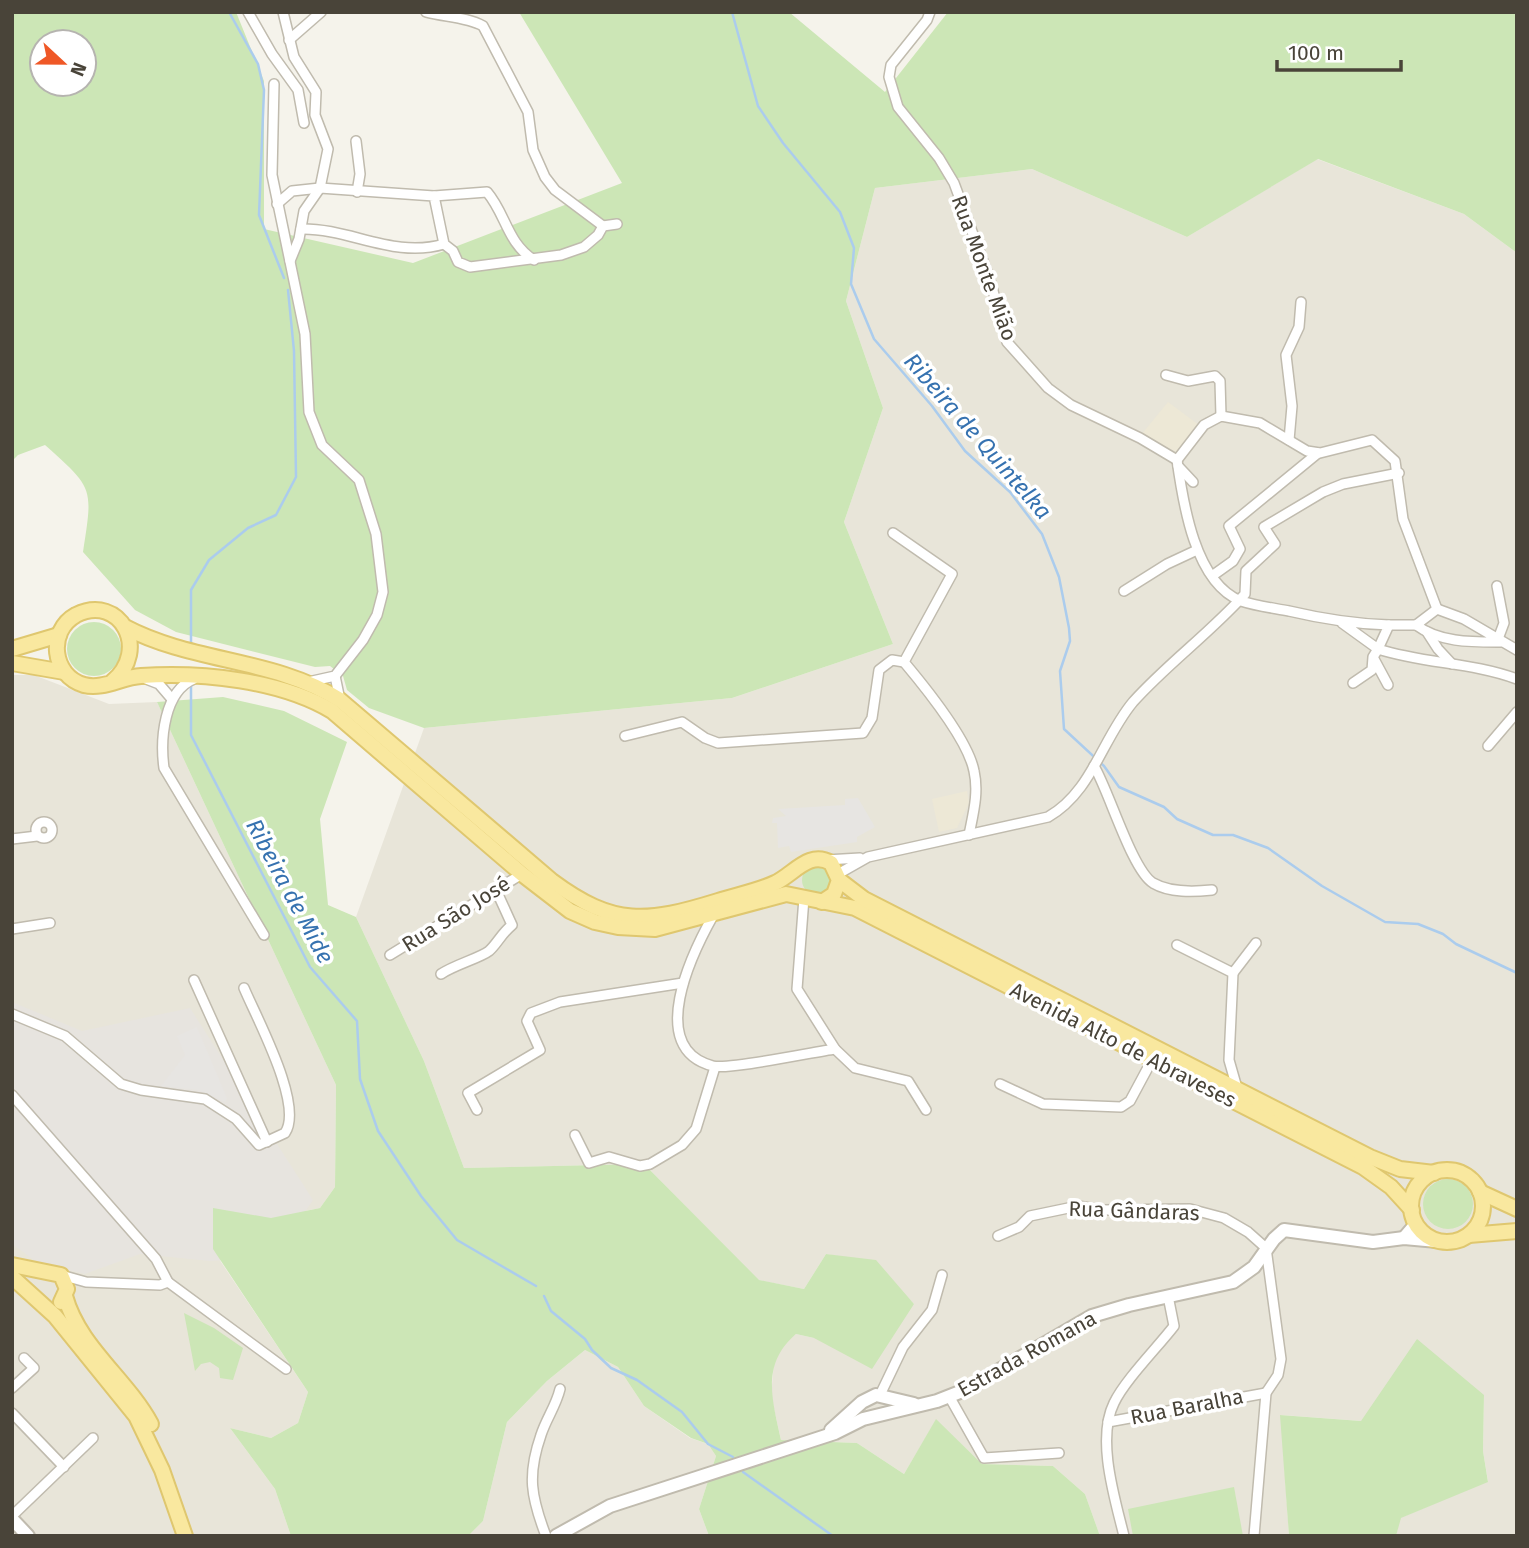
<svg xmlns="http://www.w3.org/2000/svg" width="1529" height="1548" viewBox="0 0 1529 1548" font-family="'Fira Sans',sans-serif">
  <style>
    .residential { fill: #e8e5d9 }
    .industrial { fill: #e7e4df }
    .education { fill: #ede8d6 }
    .green { fill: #cce6b6; fill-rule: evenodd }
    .parking { fill: #e7e5e2 }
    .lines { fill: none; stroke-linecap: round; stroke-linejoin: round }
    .stream { stroke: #abcced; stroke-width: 2.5 }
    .minor-casing { stroke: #c0bbae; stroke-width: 12 }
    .tertiary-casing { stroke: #c0bbae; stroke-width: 16 }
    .primary-casing { stroke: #dfc76f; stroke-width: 18 }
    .minor { stroke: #fff; stroke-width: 9 }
    .tertiary { stroke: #fff; stroke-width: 12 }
    .primary { stroke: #f9e89f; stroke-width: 14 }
    .labels { text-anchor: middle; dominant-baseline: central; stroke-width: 7; stroke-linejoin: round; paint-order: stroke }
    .street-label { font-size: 21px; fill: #494439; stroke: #fff }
    .water-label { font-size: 23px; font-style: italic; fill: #3672b0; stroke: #fff }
  </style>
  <rect width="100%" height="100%" fill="#f5f3eb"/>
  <g class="residential">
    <polygon points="1317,159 1464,214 1517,253 1517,1536 1396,1536 1400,1518 1488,1481 1483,1451 1484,1395 1361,1421 1281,1415 1289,1536 1100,1536 1085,1494 1053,1466 982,1464 936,1420 904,1474 857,1443 781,1440 771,1395 774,1362 781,1346 796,1334 814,1338 914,1304 899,1289 843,1257 826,1254 804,1289 758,1280 644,1164 464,1168 424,1061 356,917 424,728 732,698 893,644 844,522 883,408 846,301 875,188 1032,169 1187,237"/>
    <polygon points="12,675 34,675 109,704 157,702 336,1085 335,1187 320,1208 271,1218 213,1250 308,1392 298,1423 271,1438 230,1428 275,1489 291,1536 16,1536 12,1531"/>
    <polygon points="585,1350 618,1367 644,1406 690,1438 708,1444 716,1456 699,1509 709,1536 468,1536 483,1521 507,1422 547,1381"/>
  </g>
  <polygon class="industrial" points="12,1002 82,1031 190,1008 313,1200 291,1233 244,1259 210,1261 140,1254 85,1274 37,1262 12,1244"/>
  <g class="education">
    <polygon points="1168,402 1199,425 1179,453 1141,435"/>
    <polygon points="967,791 969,803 957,828 939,832 932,799"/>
  </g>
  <g class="green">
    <path d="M12,12H236L264,81V229L413,263L622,183L519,12H789L885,92L948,12H1517V253L1464,214L1318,159L1187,237L1032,169L875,188L846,301L883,408L844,522L893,644L732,698L424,728L369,708L347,690L343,676L330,666L315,667L176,632L135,610L83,552C93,487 94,489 45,445L18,455L12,461ZM42,42H84V84H42Z"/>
    <circle cx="94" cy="649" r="27"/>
    <path d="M223,697L284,711L347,742L320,819L328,905L356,917L424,1061L464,1168L644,1164L759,1280L804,1289L826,1254L876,1260L914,1304L872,1369L814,1338L796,1334C761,1364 772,1399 781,1440L857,1443L904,1474L936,1419L982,1464L1053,1466L1085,1494L1100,1536H709L699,1509L716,1456L708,1444L691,1438L644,1406L618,1367L585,1350L547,1381L507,1422L483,1521L468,1536H291L275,1489L230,1428L271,1438L298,1423L308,1392L213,1249V1208L271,1218L320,1208L335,1187L336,1085L157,702Z"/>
    <circle cx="817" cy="880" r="15"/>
    <circle cx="1448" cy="1204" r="25"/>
    <polygon points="184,1313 214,1328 243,1348 233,1380 220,1378 219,1368 210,1362 201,1364 195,1371"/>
    <polygon points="1417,1339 1484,1395 1483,1451 1488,1482 1401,1518 1396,1536 1289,1536 1280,1415 1361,1421"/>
    <polygon points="1234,1487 1243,1536 1133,1536 1128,1509"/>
  </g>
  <g class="parking">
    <polygon points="858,798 875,827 857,837 857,842 791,852 789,846 778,848 777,823 772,823 773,818 786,816 778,809 845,805 845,799"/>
    <polygon points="197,1027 227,1098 225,1102 198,1090 161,1086 185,1055 177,1036"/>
  </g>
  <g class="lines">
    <g class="stream">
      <polyline points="229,12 258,64 264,90 259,215 284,278"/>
      <polyline points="732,12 758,106 783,143 840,212 854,248 851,284 874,339 932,406 965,451 1010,492 1042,534 1059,577 1069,628 1070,641 1060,671 1064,729 1104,766 1119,787 1164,807 1177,819 1213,835 1233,835 1268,848 1322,886 1385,922 1418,924 1443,934 1456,944 1517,973"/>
      <polyline points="191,644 191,590 209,560 248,528 276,515 296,477 294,351 288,290"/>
      <polyline points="191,685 191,735 310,967 357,1021 360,1079 378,1131 421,1196 457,1240 536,1286"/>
      <polyline points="544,1296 551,1311 585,1339 592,1350 611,1368 637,1380 682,1412 708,1444 733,1457"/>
      <polyline points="743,1472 833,1536"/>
    </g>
    <g class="minor-casing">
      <g id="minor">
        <polyline points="248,12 272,54 298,90 304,123"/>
        <polyline points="283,12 294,57 316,92 315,115 328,149 320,188 304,211 299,239 290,261"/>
        <path d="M426,12C444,17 467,17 483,26L528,112L533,150L545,177L555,190L603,226"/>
        <polyline points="930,12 927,20 891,65 889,77 898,107 939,158 954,183 990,280 1007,342 1048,388 1071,405 1140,438 1177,460"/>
        <polyline points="289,40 321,12"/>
        <polyline points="274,84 272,175 305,334 309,412 322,445 359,480 376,534 383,592 377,615 363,640 335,676 308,682"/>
        <polyline points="356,141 360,174 357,192"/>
        <path d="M434,196L487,192C506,214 507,243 534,260"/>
        <polyline points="277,204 292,191 320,188 434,196 444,244 453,251 458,262 470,267 561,255 584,247 598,235 603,226 617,224"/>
        <path d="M301,229C350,228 394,259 444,244"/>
        <polyline points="1166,375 1188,381 1215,376 1220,381 1221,416"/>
        <polyline points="1289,440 1292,406 1286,355 1299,327 1301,302"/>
        <polyline points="1177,460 1204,425 1221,416 1260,423 1307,451 1320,453 1372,440 1395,461 1403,519 1437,609"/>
        <path d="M1177,460C1183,503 1195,583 1241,601C1256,606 1273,608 1289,611C1323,619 1354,624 1389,625L1378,649L1342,623"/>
        <polyline points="1178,466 1193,482"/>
        <path d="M893,533L952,574L904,662C925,687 968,740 974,771C979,793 973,814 969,835"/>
        <polyline points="1212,576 1233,561 1240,549 1229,526 1318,453"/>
        <polyline points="1497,586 1504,623 1498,639"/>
        <polyline points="1124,591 1167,564 1197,550"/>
        <polyline points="1389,625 1416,625"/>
        <polyline points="1427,632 1438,649 1452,664"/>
        <path d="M1502,642C1473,642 1440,643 1416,625L1437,609L1464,619L1517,650"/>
        <polyline points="1374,659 1388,685"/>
        <polyline points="335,676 340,700"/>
        <polyline points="146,679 159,684 171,698"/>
        <path d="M194,679C164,691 160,739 164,768L264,935"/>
        <path d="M1353,683L1372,670L1373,657L1378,649C1424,664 1471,662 1517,679"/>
        <polyline points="625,736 682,722 705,738 718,743 863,733 872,718 879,670 892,660 904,662"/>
        <polyline points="1488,746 1517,712"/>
        <path d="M1094,766C1109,791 1132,870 1153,883C1170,893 1193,892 1212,890"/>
        <circle cx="44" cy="830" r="8"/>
        <polyline points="12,839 37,836"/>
        <polyline points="826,860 860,858"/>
        <path d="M838,874L868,857L1048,817C1092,792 1102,739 1133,702C1167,664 1210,633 1245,594L1246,571L1275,544L1264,527L1323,492L1343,484L1399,473"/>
        <polyline points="804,898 797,989 835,1049 855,1068 908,1081 926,1110"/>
        <path d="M714,914C692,953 645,1049 713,1066C729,1070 813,1052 835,1049"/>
        <polyline points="12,929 50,923"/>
        <polyline points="1177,945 1233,973 1229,1060 1237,1088"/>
        <polyline points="390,955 522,874"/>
        <polyline points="1233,973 1256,943"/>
        <path d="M441,974C454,965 480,958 489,951C497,944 501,934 512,925L496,890"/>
        <polyline points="194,980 267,1142"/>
        <path d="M12,1014L65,1036L121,1084L141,1090L205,1099L236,1119L259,1145L285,1133C304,1105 257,1019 244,988"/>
        <polyline points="1000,1084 1043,1104 1121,1107 1130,1101 1152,1060"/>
        <polyline points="12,1095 156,1259 168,1282"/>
        <polyline points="477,1110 468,1093 540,1050 527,1021 531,1013 560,1002 683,983"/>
        <polyline points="575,1135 589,1163 609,1157 640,1166 650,1164 682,1145 696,1129 715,1067"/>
        <polyline points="998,1236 1019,1227 1030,1216 1078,1206 1101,1210 1190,1209 1224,1218 1248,1232 1266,1248 1281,1359 1278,1375 1266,1393 1254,1536"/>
        <polyline points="61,1275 86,1282 160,1285 168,1282 286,1369"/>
        <polyline points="12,1388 34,1368 24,1358"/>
        <polyline points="880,1395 903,1347 932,1310 942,1275"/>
        <polyline points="949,1396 984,1458 1059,1453"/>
        <polyline points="12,1413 64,1467"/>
        <polyline points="1108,1422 1266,1393"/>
        <polyline points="12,1516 93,1438"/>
        <path d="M546,1536C531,1497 527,1475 541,1435C546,1419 556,1406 560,1389"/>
        <path d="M1124,1536C1115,1499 1096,1439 1114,1403C1125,1380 1157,1348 1174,1326L1168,1296"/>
      </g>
    </g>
    <g class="tertiary-casing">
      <g id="tertiary">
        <polyline points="1404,1238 1416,1224"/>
        <polyline points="831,1430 862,1402 876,1395 914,1404"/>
        <polyline points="12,1519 28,1536"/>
        <polyline points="556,1536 610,1506 835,1433 863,1419 937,1401 965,1390 1092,1316 1129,1305 1233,1282 1254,1267 1274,1239 1284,1230 1373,1242 1404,1238 1437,1241"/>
      </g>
    </g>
    <g class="primary-casing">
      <g id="primary">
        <path d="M125,627C193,663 274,658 340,700L552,881C614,927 647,923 718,901C737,895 758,891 775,883C794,874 809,850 831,863L839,880L834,894L822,902"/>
        <polyline points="12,649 59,635"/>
        <polyline points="12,663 64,672"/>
        <path d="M112,682C151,650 120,593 76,615C47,631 52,676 84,685C103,690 122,677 141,676C202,672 280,680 332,711L522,874L570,911L595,922L618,927L655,929L786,894L855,908L1363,1167L1391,1187L1412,1210"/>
        <polyline points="839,880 864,899 1370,1157 1400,1169 1434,1173"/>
        <circle cx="1447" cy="1206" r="36"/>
        <polyline points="1480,1192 1517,1209"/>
        <polyline points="1469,1235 1517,1231"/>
        <polyline points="12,1265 61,1275 67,1289 61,1302"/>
        <polyline points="12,1277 55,1316 136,1416 162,1470 185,1536"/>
        <path d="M65,1296C79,1347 126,1378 151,1424"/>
      </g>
    </g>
    <use href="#minor" class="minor"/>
    <use href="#tertiary" class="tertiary"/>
    <use href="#primary" class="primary"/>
  </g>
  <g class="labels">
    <g class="street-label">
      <text transform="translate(984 268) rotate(70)">Rua Monte Mião</text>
      <text transform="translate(456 914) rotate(-32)">Rua São José</text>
      <text transform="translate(1123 1045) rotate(27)">Avenida Alto de Abraveses</text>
      <text transform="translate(1134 1211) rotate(2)">Rua Gândaras</text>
      <text transform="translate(1027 1354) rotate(-29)">Estrada Romana</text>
      <text transform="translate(1187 1407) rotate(-11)">Rua Baralha</text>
    </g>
    <g class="water-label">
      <text transform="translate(978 436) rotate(49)">Ribeira de Quintelka</text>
      <text transform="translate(290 891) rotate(62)">Ribeira de Mide</text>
    </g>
  </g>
  <rect width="1529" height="1548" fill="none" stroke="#494439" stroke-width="28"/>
  <g transform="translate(63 63) rotate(112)"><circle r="33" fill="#ffffff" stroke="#b6b4b0" stroke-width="2"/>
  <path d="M0-5L12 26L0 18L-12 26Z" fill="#ef5827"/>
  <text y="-10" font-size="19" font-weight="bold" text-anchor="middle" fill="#494439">N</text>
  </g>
  <path d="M1277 60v10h124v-10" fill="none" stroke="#494439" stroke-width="3.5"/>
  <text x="1288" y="60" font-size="21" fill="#494439" stroke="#ffffff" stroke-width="5" paint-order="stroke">100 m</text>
</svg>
